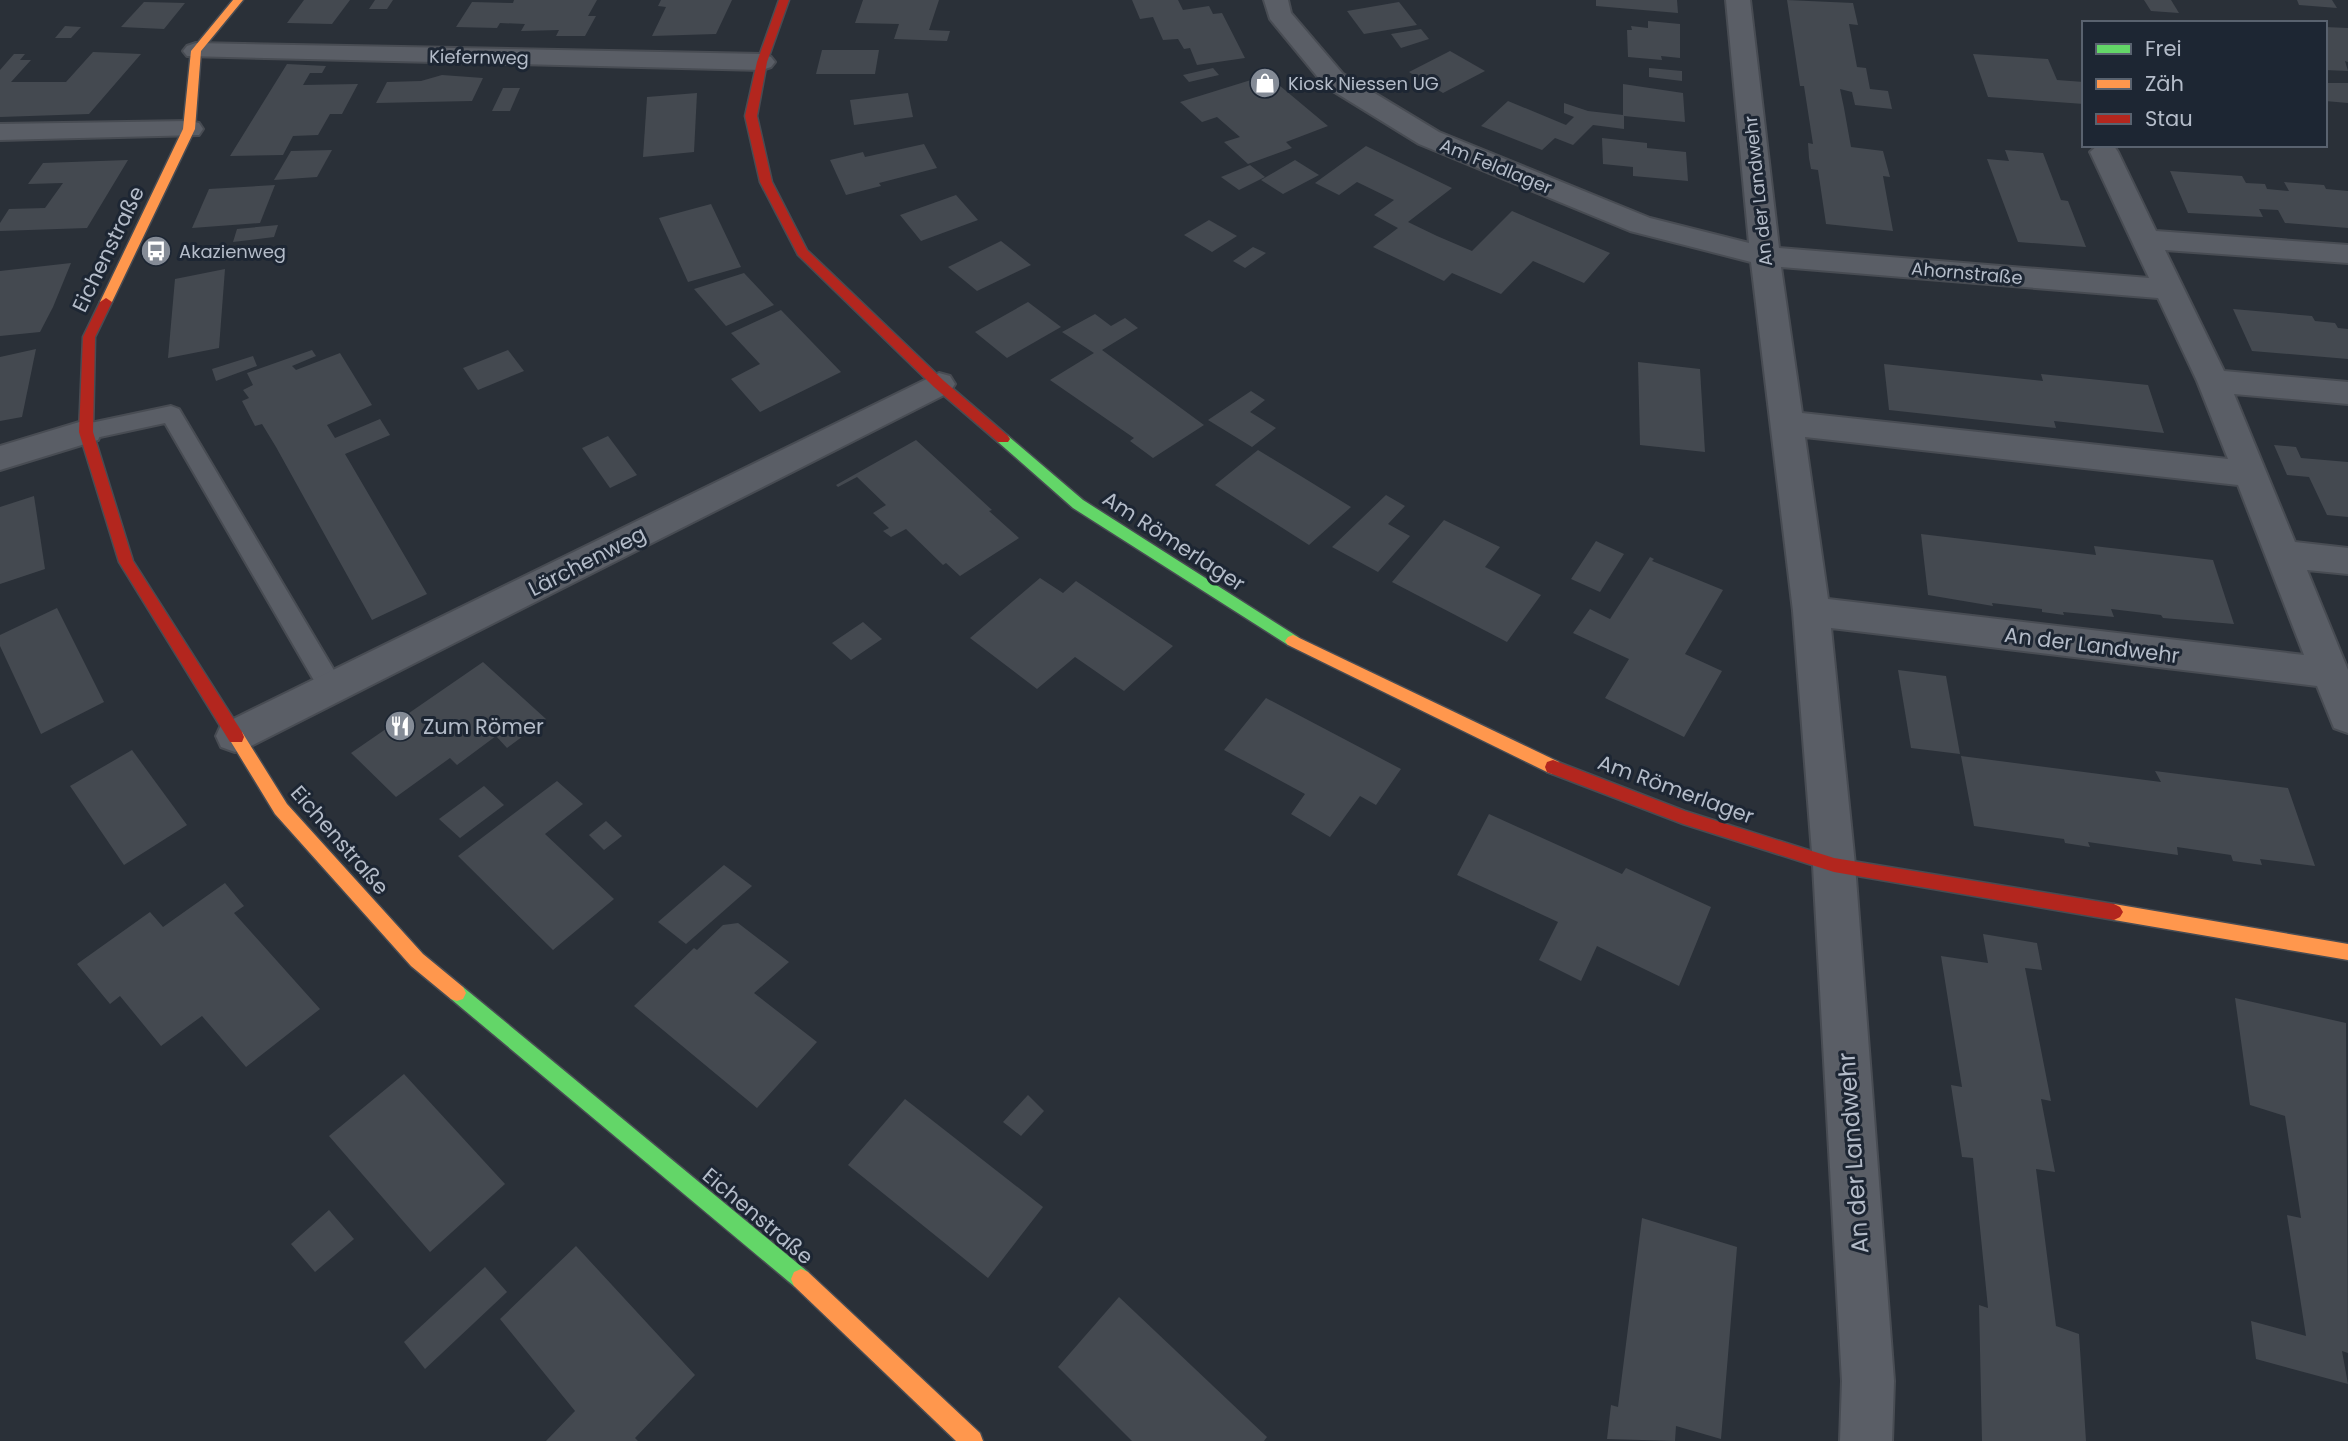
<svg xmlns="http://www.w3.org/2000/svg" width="2348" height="1441" viewBox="0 0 2348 1441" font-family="Poppins,sans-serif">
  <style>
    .building { fill: #444950 }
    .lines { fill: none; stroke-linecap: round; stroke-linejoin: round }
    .lane-casing { stroke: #484c53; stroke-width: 4 }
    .street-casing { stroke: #484c53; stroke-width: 4 }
    .fast-casing { stroke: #484c53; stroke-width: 3 }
    .slow-casing { stroke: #484c53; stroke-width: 3 }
    .jam-casing { stroke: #484c53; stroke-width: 3 }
    .lane { fill: #5a5e66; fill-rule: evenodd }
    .street { fill: #5a5e66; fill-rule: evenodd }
    .fast { fill: #63d668; fill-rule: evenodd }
    .slow { fill: #ff974d; fill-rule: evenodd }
    .jam { fill: #b3261e; fill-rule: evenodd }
    .labels { text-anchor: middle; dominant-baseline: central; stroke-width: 6; stroke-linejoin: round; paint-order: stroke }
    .far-street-label { font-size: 18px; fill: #b4bcc9; stroke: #1d2633 }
    .far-poi-label { font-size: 18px; fill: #b4bcc9; stroke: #1d2633; text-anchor: start }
    .street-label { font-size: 21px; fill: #b4bcc9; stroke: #1d2633 }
    .poi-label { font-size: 21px; fill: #b4bcc9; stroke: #1d2633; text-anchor: start }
    .near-street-label { font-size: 24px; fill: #b4bcc9; stroke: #1d2633 }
  </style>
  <rect width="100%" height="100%" fill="#2a3038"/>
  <g class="building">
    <polygon points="304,0 350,0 332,24 287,23"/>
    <polygon points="375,0 393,0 387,9 369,9"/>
    <polygon points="514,0 597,0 588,16 596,16 585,36 556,36 559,30 521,31 525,24 500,23 497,28 456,27 472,2 513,3"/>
    <polygon points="661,0 732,0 716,34 652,36 666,7 658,6"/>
    <polygon points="863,0 939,0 929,30 950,31 947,41 894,39 899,24 855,23"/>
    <polygon points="1132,0 1178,0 1183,10 1209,6 1213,14 1222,13 1245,58 1197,65 1190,48 1184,49 1178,39 1163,40 1153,17 1140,19"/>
    <polygon points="1596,0 1677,0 1678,13 1596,6"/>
    <polygon points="1787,0 1853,3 1858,25 1849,24 1857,67 1866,68 1870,89 1888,91 1892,109 1855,105 1852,92 1840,89 1844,108 1851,147 1883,151 1890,177 1883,176 1893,231 1826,224 1818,170 1811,169 1809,158 1808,143 1813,144 1804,86 1800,86"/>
    <polygon points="2144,0 2171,0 2179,13 2151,11"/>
    <polygon points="2297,0 2332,0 2337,8 2299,5"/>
    <polygon points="144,2 185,3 164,29 121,27"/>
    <polygon points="1399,2 1417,25 1364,34 1347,11"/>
    <polygon points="1648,21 1680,24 1680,58 1661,56 1662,60 1628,57 1627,30 1632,30 1631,26 1648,28"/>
    <polygon points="65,26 81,27 71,38 55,38"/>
    <polygon points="2325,27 2348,28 2348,62 2345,61 2348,71 2325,70"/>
    <polygon points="1421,29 1429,39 1401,48 1391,34"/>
    <polygon points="822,50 879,50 875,74 816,74"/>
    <polygon points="1450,51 1485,71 1443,93 1409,72"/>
    <polygon points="93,52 141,54 89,114 0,117 0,70 14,54 25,54 20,60 31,60 11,82 66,82"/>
    <polygon points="1973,54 2048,59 2057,80 2084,82 2084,104 1988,97"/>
    <polygon points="287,64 326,66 322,73 310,73 303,85 358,84 342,114 330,114 318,135 293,136 283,155 230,156"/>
    <polygon points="1213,68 1219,75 1189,82 1183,75"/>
    <polygon points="1649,68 1682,71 1682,81 1649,77"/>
    <polygon points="442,75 483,78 472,101 376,103 387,82 421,81"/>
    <polygon points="1267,75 1328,126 1286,142 1292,148 1248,164 1224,142 1240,137 1217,117 1202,122 1180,102"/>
    <polygon points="2325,83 2348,83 2348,103 2325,101"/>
    <polygon points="1623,84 1683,93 1685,122 1624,116 1624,129 1593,125 1573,145 1555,138 1542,150 1481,126 1508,101 1566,125 1574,117 1564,113 1564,103 1588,111 1623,115"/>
    <polygon points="503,88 520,88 510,111 492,111"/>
    <polygon points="697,93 694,152 643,157 647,97"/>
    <polygon points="908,93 913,117 854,125 850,100"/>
    <polygon points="1602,138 1647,143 1647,148 1686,152 1688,181 1633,176 1633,167 1603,164"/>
    <polygon points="924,144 937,168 879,183 881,186 846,195 830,160 863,152 865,157"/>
    <polygon points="1366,146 1452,188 1408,222 1437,236 1472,251 1512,211 1610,253 1584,283 1533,261 1501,294 1452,273 1444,281 1373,247 1398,228 1374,215 1394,200 1357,182 1339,195 1315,183"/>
    <polygon points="332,150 317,177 274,180 291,151"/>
    <polygon points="2005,150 2043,153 2061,200 2068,201 2086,247 2018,242 1987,159 2009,161"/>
    <polygon points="128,160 87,228 0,231 0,223 9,209 45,208 63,183 28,184 43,163"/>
    <polygon points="1295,160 1319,175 1283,194 1261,180"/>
    <polygon points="1250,165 1265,177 1239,190 1221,177"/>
    <polygon points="2170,171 2242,176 2246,183 2265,184 2267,189 2289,191 2284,182 2324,185 2326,189 2348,191 2348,228 2285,223 2278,210 2259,209 2263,217 2188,213"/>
    <polygon points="275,185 260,223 192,228 209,189"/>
    <polygon points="956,195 978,220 921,241 900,215"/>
    <polygon points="711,204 741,267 688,282 659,218"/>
    <polygon points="1209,220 1237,236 1212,252 1184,235"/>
    <polygon points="278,225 274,237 233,242 237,229"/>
    <polygon points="1001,241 1031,265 977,291 948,267"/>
    <polygon points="1253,247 1266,253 1245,268 1233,261"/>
    <polygon points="71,263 53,307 40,332 0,336 0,271"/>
    <polygon points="225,269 219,348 168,358 175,279"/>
    <polygon points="744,273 774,305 726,326 694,289"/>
    <polygon points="1028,302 1061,327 1007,358 975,332"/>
    <polygon points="2233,309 2312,316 2315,321 2335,323 2338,328 2348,329 2348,359 2252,351"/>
    <polygon points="781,310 841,372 760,412 731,379 760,364 731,333"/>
    <polygon points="1095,314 1111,326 1125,318 1138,328 1102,350 1204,425 1153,458 1130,441 1134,438 1050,380 1094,353 1062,332"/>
    <polygon points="36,349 22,417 0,421 0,357"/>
    <polygon points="312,350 316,356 292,366 296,370 340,353 372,405 327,425 335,438 380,419 390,435 345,454 427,594 372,620 276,447 262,424 255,426 242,401 249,398 243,390 253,385 247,373"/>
    <polygon points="508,350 524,371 478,390 463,368"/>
    <polygon points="253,356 257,366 216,381 212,369"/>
    <polygon points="1638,362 1700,369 1705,452 1640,445"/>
    <polygon points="1884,364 2043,381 2041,374 2148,385 2164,433 2054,421 2056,428 1889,410"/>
    <polygon points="1251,391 1265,400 1250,412 1276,428 1252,447 1208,420"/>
    <polygon points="608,436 637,475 610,488 582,448"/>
    <polygon points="916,440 992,510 989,511 1019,538 960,576 946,563 943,565 906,529 891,537 883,531 889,528 873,513 886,505 857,477 838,487 836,485"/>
    <polygon points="2274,445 2296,447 2301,458 2348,462 2348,517 2327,515 2309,477 2287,475"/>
    <polygon points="1258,450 1304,478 1351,507 1309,545 1215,485"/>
    <polygon points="1386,495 1405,506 1388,524 1410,536 1378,572 1332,547"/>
    <polygon points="34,496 45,569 0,584 0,507"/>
    <polygon points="1444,520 1500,547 1485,567 1541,595 1507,642 1392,582"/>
    <polygon points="1921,534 2096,555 2094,546 2213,560 2234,624 2163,618 2161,615 2111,609 2114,617 2063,612 2064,615 2042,612 2042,609 1992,603 1993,606 1928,595"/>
    <polygon points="1596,541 1624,554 1600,592 1571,579"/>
    <polygon points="1650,557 1654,559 1652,561 1723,590 1685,654 1722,671 1684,737 1605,698 1629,659 1573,633 1590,609 1610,619"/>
    <polygon points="1040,578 1063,593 1076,581 1173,646 1124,691 1075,657 1037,689 970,638"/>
    <polygon points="57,608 104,702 41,734 0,646 0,635"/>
    <polygon points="863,622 882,639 851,660 832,643"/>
    <polygon points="483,662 546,719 507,748 496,736 457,765 450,758 396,797 351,753"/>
    <polygon points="1898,670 1946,676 1960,754 1911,748"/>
    <polygon points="1266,698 1401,769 1376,805 1360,796 1330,837 1291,814 1305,794 1224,750"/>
    <polygon points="132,750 187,825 124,865 70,786"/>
    <polygon points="1961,756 2161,782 2155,771 2288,788 2315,866 2260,859 2262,865 2233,861 2231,855 2177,847 2178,855 2088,842 2090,847 2065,843 2064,839 1974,826"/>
    <polygon points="557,781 583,804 545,834 614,899 553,950 458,856"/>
    <polygon points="484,786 504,805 460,838 439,819"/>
    <polygon points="1489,814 1622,874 1626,868 1711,907 1679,986 1597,946 1581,981 1539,960 1558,922 1457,875"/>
    <polygon points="606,821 622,836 604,850 589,835"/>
    <polygon points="724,865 752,886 686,944 658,922"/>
    <polygon points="225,883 244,906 234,913 320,1009 246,1067 202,1016 161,1046 120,996 110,1004 77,964 150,912 163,927"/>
    <polygon points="738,923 789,962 754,993 817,1042 757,1108 634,1006 694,948 697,950 723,925"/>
    <polygon points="1983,934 2037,943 2042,970 2025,968 2051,1101 2041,1099 2055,1172 2036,1169 2056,1326 2079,1334 2086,1441 1982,1441 1979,1305 1988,1308 1973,1158 1962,1157 1951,1085 1962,1087 1941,956 1988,963"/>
    <polygon points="2235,998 2346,1023 2348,1353 2342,1351 2348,1384 2256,1359 2251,1321 2306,1336 2287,1215 2301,1218 2285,1116 2250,1105"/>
    <polygon points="404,1074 505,1184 430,1252 329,1136"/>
    <polygon points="1028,1095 1044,1111 1021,1136 1003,1122"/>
    <polygon points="905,1099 1043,1207 988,1278 848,1165"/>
    <polygon points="329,1210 354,1239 315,1272 291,1244"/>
    <polygon points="1642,1218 1737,1247 1721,1439 1676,1426 1675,1441 1607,1439 1611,1405 1618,1407"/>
    <polygon points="576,1246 695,1375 635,1438 638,1441 546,1441 575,1411 500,1319"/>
    <polygon points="485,1267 507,1292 425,1369 404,1342"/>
    <polygon points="1119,1297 1267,1437 1264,1441 1132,1441 1058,1367"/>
  </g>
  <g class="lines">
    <g class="lane-casing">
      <polygon id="lane" points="171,406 179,409 341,682 345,689 341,696 332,699 323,696 165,423 86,440 78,438 75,432 78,426 86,424"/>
    </g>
    <g class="street-casing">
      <g id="street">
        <path d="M1264,0H1288L1291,13L1343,74L1439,132L1650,218L1749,243L1726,0H1750L1779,248L2149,278L2090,152L2098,145L2114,146L2118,152L2156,231L2348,245V263L2165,250L2224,371L2348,382V404L2234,394L2295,542L2348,548V574L2307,570L2348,670V733L2334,728L2317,686L1831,628L1855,865L1894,1381L1892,1441H1840L1842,1381L1813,865L1793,611L1751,262L1630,231L1419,144L1325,86L1270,19ZM1781,267L2158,298L2197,381L2228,459L1802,413ZM1805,437L2238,485L2304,655L1828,599Z"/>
        <polygon points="196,43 762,54 771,57 775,62 771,67 762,70 187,56 183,51 187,46"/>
        <polygon points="189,121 199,123 203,129 199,135 0,140 0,124"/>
        <polygon points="939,373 950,376 955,384 950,392 249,747 235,752 221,747 216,736 221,725"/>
        <polygon points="86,420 98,424 102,432 98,440 0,470 0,446"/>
      </g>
    </g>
    <g class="fast-casing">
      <g id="fast">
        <polygon points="1003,434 1008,436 1083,500 1298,637 1301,641 1298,645 1288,645 1073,508 998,442 996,439 998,436"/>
        <polygon points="457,985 463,987 808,1272 811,1279 808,1286 801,1289 794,1286 451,999 448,993 451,987"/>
      </g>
    </g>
    <g class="slow-casing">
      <g id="slow">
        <polygon points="233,0 243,0 201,51 195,129 112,302 106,306 102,305 100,302 183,129 191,51"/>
        <polygon points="1293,635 1559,762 1561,767 1559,772 1553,774 1547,772 1288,645 1285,641 1288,637"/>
        <polygon points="236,730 242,732 287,804 423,954 463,987 466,993 463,999 457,1001 451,999 411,966 275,814 228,737 230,732"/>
        <polygon points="2114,904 2348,944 2348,960 2114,920 2108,917 2105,912 2108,907"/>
        <polygon points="801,1269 808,1272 980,1433 983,1441 956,1441 794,1286 791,1279 794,1272"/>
      </g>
    </g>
    <g class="jam-casing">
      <g id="jam">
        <polygon points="779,0 789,0 767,62 757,116 772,182 807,250 944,381 1008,436 1010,439 1008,442 998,442 934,387 798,255 760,182 745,116 757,62"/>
        <polygon points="106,298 112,302 95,337 93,432 133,561 242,732 244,737 242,742 230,742 119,562 79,432 83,337 100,302"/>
        <polygon points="1553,760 1685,811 1834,858 2114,904 2120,907 2123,912 2120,917 2114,920 1834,872 1683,824 1547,772 1545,767 1547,762"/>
      </g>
    </g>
    <use href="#lane" class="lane"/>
    <use href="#street" class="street"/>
    <use href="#fast" class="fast"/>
    <use href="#slow" class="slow"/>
    <use href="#jam" class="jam"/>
  </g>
  <defs>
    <g id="shop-disc" transform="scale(1.575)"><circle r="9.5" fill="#848b96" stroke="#1d2633"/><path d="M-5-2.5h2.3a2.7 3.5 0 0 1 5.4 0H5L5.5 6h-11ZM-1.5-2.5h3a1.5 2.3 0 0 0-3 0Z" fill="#fff"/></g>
    <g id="bus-disc" transform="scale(1.575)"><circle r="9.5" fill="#848b96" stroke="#1d2633"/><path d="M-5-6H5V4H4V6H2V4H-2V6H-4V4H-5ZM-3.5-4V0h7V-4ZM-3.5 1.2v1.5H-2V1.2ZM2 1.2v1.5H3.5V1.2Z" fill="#fff"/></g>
    <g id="restaurant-disc" transform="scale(1.575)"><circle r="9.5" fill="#848b96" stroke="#1d2633"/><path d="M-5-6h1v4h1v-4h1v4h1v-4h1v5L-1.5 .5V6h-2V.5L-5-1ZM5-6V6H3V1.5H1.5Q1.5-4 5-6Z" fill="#fff"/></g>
  </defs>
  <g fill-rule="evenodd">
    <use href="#shop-disc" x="1265" y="83"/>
    <use href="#bus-disc" x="156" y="251"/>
    <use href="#restaurant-disc" x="400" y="726"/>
  </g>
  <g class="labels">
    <g class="far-street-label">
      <text transform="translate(479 57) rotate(1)">Kiefernweg</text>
      <text transform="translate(1496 166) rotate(22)">Am Feldlager</text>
      <text transform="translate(1758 191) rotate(-96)">An der Landwehr</text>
      <text transform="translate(1967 273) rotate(5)">Ahornstraße</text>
    </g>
    <g class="far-poi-label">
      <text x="1288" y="83">Kiosk Niessen UG</text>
      <text x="179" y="251">Akazienweg</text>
    </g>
    <g class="street-label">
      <text transform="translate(108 249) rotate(-64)">Eichenstraße</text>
      <text transform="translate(1174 541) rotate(33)">Am Römerlager</text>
      <text transform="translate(587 561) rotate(-27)">Lärchenweg</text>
      <text transform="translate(2092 645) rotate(7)">An der Landwehr</text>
      <text transform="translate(1676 789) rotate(20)">Am Römerlager</text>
      <text transform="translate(340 840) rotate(49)">Eichenstraße</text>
      <text transform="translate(758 1216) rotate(40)">Eichenstraße</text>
    </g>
    <g class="poi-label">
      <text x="423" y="726">Zum Römer</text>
    </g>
    <g class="near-street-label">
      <text transform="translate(1853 1153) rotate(-94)">An der Landwehr</text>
    </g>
  </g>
  <rect x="2082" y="21" width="245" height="126" fill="#1d2633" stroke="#59626f" stroke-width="2"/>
  <rect x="2096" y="44" width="35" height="10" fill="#63d668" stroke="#59626f" stroke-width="2"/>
  <text x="2145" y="56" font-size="21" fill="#b4bcc9">Frei</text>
  <rect x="2096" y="79" width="35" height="10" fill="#ff974d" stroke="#59626f" stroke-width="2"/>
  <text x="2145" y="91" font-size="21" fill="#b4bcc9">Zäh</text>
  <rect x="2096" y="114" width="35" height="10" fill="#b3261e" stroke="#59626f" stroke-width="2"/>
  <text x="2145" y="126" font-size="21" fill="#b4bcc9">Stau</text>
</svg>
